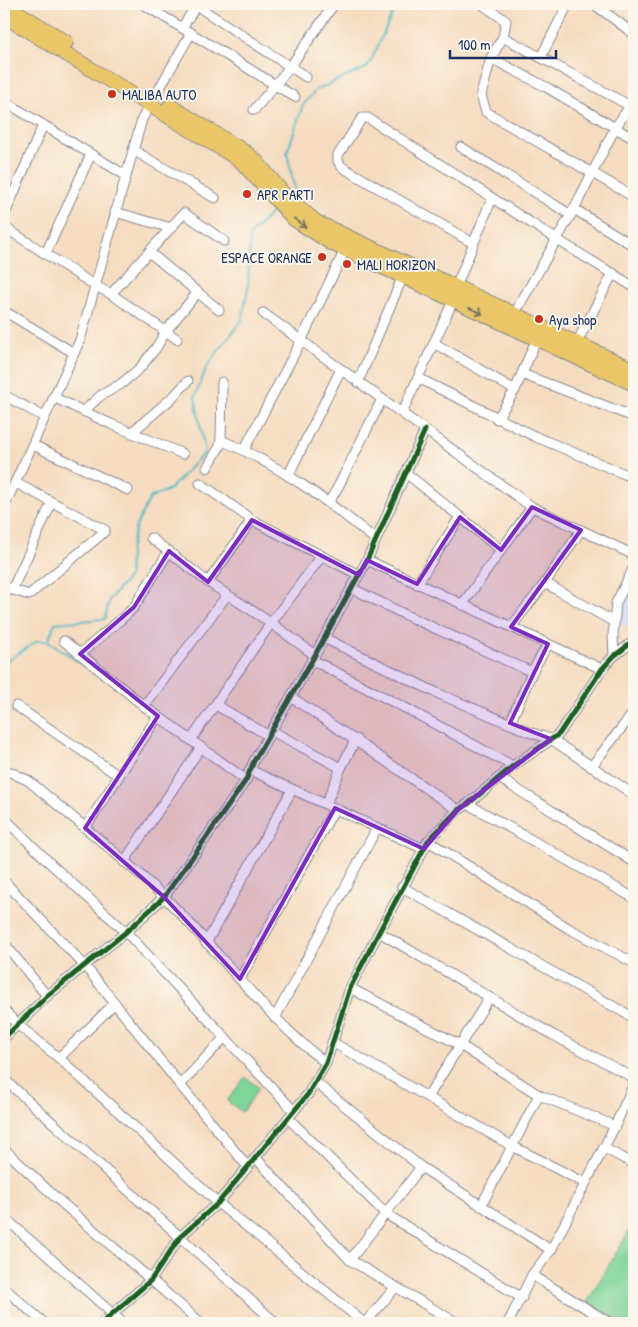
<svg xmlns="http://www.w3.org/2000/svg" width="638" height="1327" viewBox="0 0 638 1327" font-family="'Patrick Hand',sans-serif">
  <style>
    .built { fill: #d9d6f7 }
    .green { fill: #7fd498; stroke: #4d827b }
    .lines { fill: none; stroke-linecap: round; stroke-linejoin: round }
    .stream { stroke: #47b5c2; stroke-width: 2 }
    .street-casing { stroke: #88868f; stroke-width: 11 }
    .primary-casing { stroke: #88868f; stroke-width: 16 }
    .street { stroke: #fff; stroke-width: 9 }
    .primary { stroke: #e9c769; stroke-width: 14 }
    .cycleway-casing { stroke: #fbf7ec; stroke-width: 8 }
    .cycleway { stroke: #1b5e20; stroke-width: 5 }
    .oneway { stroke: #787363 }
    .marked { fill: #7b2cbf; fill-opacity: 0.2; stroke: #7b2cbf; stroke-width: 4; stroke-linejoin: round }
    .poi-dot { fill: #c8321e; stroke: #fbf7ec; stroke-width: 2 }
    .labels { text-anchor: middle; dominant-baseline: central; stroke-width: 4; stroke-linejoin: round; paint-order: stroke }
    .poi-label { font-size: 15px; fill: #1b2f5e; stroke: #fbf7ec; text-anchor: start }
  </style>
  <rect width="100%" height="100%" fill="#fbf7ec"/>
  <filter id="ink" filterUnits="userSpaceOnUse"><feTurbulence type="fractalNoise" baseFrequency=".02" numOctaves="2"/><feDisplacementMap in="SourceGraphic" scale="10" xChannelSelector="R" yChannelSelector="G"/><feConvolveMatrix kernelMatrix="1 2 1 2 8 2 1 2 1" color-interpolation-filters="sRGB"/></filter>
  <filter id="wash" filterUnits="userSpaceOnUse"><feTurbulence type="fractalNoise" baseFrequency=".0096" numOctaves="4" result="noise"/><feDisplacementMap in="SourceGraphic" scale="20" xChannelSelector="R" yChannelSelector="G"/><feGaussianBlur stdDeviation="1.12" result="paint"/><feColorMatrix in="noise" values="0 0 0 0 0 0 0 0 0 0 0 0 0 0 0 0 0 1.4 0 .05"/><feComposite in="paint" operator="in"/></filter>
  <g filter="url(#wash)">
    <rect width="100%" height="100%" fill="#f5dcc0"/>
    <polygon class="built" points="634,581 634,629 619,623 625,599"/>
    <g class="green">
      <polygon points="245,1077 259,1088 242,1112 227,1101"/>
      <polygon points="634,1223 634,1323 623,1323 587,1302"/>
    </g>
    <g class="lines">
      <g class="stream">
        <polyline points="295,190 287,153 303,105 316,90 368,67 397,4"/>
        <polyline points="48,641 105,680"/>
        <polyline points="4,663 37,641 48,641 55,623 105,619 109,600 129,577 130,550 136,526 150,498 170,489 205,452 195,397 207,366 242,320 248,288 250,235 272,212"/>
      </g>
    </g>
  </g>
  <g filter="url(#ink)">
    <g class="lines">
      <g class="street-casing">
        <g id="street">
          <polyline points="143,4 295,97"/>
          <polyline points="194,4 306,77"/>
          <polyline points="482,4 506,21 503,37 491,58 481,95 486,112 634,197"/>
          <polyline points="594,4 634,34"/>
          <polyline points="182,28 197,4"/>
          <polyline points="503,37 634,108"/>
          <polyline points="541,57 568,4"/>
          <polyline points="491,58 546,87 634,139"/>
          <polyline points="4,101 125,175"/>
          <polyline points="254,110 290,67 334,4"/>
          <polyline points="461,147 571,215"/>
          <polyline points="133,150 215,198"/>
          <polyline points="574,209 634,246"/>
          <polyline points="115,212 171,228"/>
          <polyline points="4,216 43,125"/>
          <polyline points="4,227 94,285 111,294 177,339"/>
          <polyline points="473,243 342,167 338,161 338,155 362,118 368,118 556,239 634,287"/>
          <polyline points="149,252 219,310"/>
          <polyline points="46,253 91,154"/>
          <polyline points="456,287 492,198"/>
          <polyline points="111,294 184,213 224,241"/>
          <polyline points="4,311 74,353"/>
          <polyline points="263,313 532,507 634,555"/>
          <polyline points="512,318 574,209 615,128 634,100"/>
          <polyline points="434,343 515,390"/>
          <polyline points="576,344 613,273"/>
          <polyline points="522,374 634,417"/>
          <polyline points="418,378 534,436 634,478"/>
          <polyline points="358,382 403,276"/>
          <polyline points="4,395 44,417"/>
          <polyline points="53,397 111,424 183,454"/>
          <polyline points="84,411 100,396 121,384 140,368 156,348 166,331 198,292"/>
          <polyline points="402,413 453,301"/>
          <polyline points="497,419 515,390 537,338"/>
          <polyline points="131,433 173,397 188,381"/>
          <path d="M221,440C278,464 328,501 376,540"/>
          <polyline points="33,445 128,490"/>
          <polyline points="244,450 301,341 345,250"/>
          <polyline points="207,468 220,446 221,440 222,382"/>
          <polyline points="406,473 501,550"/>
          <polyline points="288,476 341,369"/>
          <polyline points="200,483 252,520 359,575"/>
          <polyline points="329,502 338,487 382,399"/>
          <polyline points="4,507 80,340 142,119 191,33"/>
          <polyline points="151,538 208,582 271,623 315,655"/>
          <polyline points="367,560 602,669"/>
          <polyline points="208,582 252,520"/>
          <polyline points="545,583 614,622"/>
          <polyline points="417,584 460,517"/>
          <polyline points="4,587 29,595 104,532 105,530 16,483"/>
          <polyline points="351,588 412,618 532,672"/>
          <polyline points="12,590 52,502"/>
          <polyline points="462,605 532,507"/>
          <polyline points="511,627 545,583 581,530"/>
          <polyline points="324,638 439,694 532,733 551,739 634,795"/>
          <polyline points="64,641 144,706 246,780"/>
          <polyline points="80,654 126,615 134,607 169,551"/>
          <polyline points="614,656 613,635 616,603 634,567"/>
          <polyline points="312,660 409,710 513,766"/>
          <polyline points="291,697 458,810"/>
          <polyline points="216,705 269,736"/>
          <polyline points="16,706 119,776"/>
          <polyline points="144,706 227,595"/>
          <polyline points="510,723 532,672 548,644"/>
          <polyline points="272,731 341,768"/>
          <polyline points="191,740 271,623 321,557"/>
          <polyline points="591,767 634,712"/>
          <polyline points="250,770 424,849"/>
          <path d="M4,773L8,771L29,781C74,819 122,856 164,897C220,951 264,1016 326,1063"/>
          <polyline points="499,778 634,862"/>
          <polyline points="326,804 341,768 356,739"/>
          <polyline points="468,804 634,898"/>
          <polyline points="4,818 52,865 126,932 294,1111"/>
          <polyline points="85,828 158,716"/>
          <polyline points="428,841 568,928 634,963"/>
          <polyline points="124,862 201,747"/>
          <polyline points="4,881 85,966 180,1085 248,1167"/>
          <polyline points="402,887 634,1018"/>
          <polyline points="379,932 553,1035 634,1078"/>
          <polyline points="4,943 47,996"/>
          <polyline points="206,943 292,790"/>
          <polyline points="240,979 335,808"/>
          <polyline points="350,988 460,1045 539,1095 615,1126"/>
          <polyline points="4,1010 18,1025 59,1058 218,1203 364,1323"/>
          <polyline points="275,1018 377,828"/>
          <polyline points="4,1038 47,996 126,932 164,897 206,838 246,780 254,761 315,655 367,560 425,430"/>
          <polyline points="332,1042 512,1146 585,1183"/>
          <polyline points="59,1058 115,1003"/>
          <polyline points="4,1079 276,1323"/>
          <polyline points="315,1082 421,1167 551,1250"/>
          <polyline points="180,1085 225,1037"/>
          <polyline points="428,1097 489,998"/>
          <polyline points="288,1118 386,1214 522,1298"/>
          <polyline points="604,1148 634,1164"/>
          <polyline points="4,1149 54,1196 201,1323"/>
          <polyline points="256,1158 350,1260 457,1323"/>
          <polyline points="481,1206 539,1095"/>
          <polyline points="4,1217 123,1323"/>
          <polyline points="350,1260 421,1167"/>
          <polyline points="532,1275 610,1323"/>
          <polyline points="4,1288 44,1323"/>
          <polyline points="102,1323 151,1280 180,1237 218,1203 308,1094 326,1063 350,988 379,932 428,841 458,810 468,804 513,766 559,734 602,669 614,656 634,641"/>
          <polyline points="365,1323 395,1288"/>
          <polyline points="508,1323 532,1275 551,1250 615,1126 634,1084"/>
        </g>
      </g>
      <g class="primary-casing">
        <g id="primary">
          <polyline points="4,4 66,42"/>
          <polyline points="4,16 240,160 294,219 331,243 634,384"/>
          <polyline points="170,106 245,152 256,161 286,197 316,222 634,370"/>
        </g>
      </g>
      <use href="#street" class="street"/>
      <use href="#primary" class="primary"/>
      <g class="cycleway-casing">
        <g id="cycleway">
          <polyline points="4,1038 47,996 126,932 164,897 206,838 246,780 254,761 315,655 367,560 425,430"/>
          <polyline points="102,1323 151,1280 180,1237 218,1203 308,1094 326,1063 350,988 379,932 428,841 458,810 468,804 513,766 559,734 602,669 614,656 634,641"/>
        </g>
      </g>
      <use href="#cycleway" class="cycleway"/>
    </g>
    <defs><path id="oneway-shaft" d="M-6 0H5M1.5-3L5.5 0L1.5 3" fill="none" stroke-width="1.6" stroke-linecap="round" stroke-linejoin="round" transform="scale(1.25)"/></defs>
    <g class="oneway">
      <use href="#oneway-shaft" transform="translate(300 223) rotate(38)"/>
      <use href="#oneway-shaft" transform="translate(476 311) rotate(24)"/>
    </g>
  </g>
  <path class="marked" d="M532,507L581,530L511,627L548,644L510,723L551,739L458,810L424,849L335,808L240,979L164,897L85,828L158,716L80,654L134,607L169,551L208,582L252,520L359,575L367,560L417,584L460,517L501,550Z"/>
  <g class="poi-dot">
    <circle cx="112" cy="94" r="5"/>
    <circle cx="247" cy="194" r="5"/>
    <circle cx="322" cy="257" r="5"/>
    <circle cx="347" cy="264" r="5"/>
    <circle cx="539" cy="319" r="5"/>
  </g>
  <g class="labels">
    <g class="poi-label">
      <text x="122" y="94">MALIBA AUTO</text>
      <text x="257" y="194">APR PARTI</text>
      <text x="312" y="257" text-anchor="end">ESPACE ORANGE</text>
      <text x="357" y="264">MALI HORIZON</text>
      <text x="549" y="319">Aya shop</text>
    </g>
  </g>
  <rect width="638" height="1327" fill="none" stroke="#fbf7ec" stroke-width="20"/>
  <path d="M450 50v8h106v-8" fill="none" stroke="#1b2f5e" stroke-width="2.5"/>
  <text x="458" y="50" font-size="15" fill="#1b2f5e" stroke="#fbf7ec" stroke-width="4" paint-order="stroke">100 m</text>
</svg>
